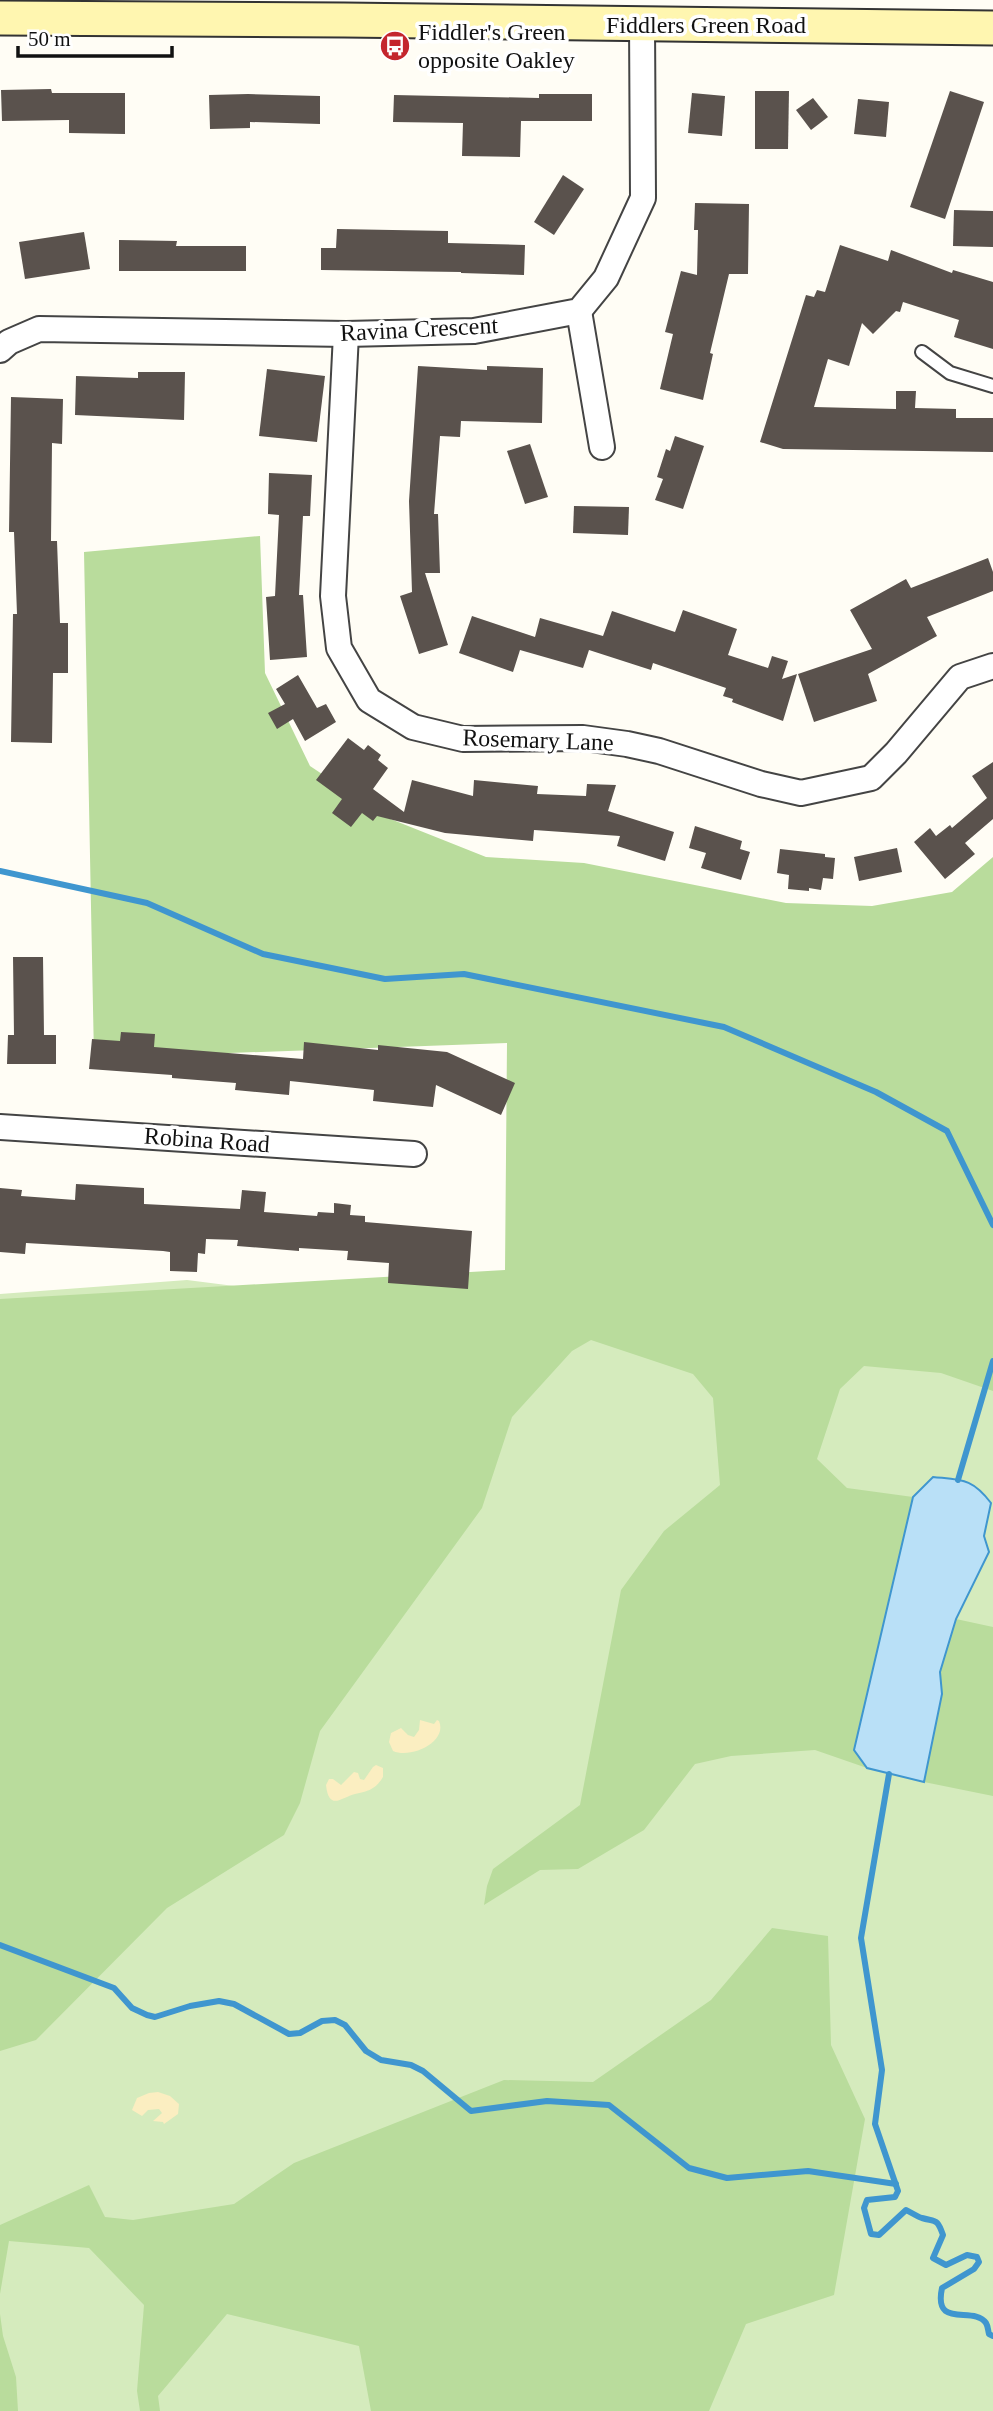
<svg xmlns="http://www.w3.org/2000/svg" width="993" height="2411" viewBox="0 0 993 2411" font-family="'Times New Roman',serif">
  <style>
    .green { fill: #d5ebbd }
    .forest { fill: #b9dc9c }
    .sand { fill: #fbeec1 }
    .water { fill: #b9e0f7; stroke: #3f96cf; stroke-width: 2 }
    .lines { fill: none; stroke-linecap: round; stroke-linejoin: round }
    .stream { stroke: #3f96cf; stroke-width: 6 }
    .building { fill: #5a524d }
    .service-casing { stroke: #444; stroke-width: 16 }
    .minor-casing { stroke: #444; stroke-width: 28 }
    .secondary-casing { stroke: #333; stroke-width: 37 }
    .service { stroke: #fff; stroke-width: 12 }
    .minor { stroke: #fff; stroke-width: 24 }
    .secondary { stroke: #fff6b0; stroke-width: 33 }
    .labels { text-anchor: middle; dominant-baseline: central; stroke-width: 7; stroke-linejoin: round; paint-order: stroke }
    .street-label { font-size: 24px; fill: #111; stroke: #fff }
    .poi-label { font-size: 24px; fill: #111; stroke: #fff; text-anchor: start }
  </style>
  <rect width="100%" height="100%" fill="#fffdf5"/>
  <polygon class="green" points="993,1277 993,2411 0,2411 0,1294 187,1280 337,1299"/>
  <g class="forest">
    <polygon points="260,536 265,673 310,766 388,818 486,857 584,863 786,903 872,906 952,892 993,857 993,1391 941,1373 864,1366 840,1389 817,1459 847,1488 913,1497 854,1750 867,1768 815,1750 731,1756 695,1764 644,1830 578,1869 540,1870 484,1905 487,1886 493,1869 580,1805 621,1590 664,1531 720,1485 713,1398 693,1374 591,1340 572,1351 512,1417 482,1508 320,1731 300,1803 284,1835 167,1908 36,2040 0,2051 0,1299 505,1270 507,1043 94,1058 84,552"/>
    <polygon points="956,1619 993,1627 993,1796 924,1782 942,1694 940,1672"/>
    <polygon points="772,1928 828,1936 831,2045 865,2119 834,2295 746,2324 709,2411 371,2411 359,2346 227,2314 158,2396 160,2411 140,2411 137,2391 144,2305 89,2248 9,2241 0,2294 0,2225 89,2185 105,2217 133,2220 234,2204 294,2163 504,2080 593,2082 711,2000"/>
    <polygon points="0,2314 3,2336 16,2377 18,2411 0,2411"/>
  </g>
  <g class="sand">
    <path d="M420,1720L434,1724L437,1720L439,1721C448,1742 411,1759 393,1751L389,1742L391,1733L401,1728L408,1735L414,1737L419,1730Z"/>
    <path d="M376,1765L383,1768V1777C375,1790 368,1791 355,1794C342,1797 329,1812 326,1785L329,1779H333L341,1785L354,1772L358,1773L360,1779L364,1780L373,1767Z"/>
    <polygon points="158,2092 170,2096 179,2104 178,2114 164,2124 163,2122 153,2121 162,2113 159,2109 148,2110 142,2116 132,2110 137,2098 149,2093"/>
  </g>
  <path class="water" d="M933,1477C962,1480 972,1478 991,1503L984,1536L989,1552L956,1619L940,1672L942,1694L924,1782L867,1768L854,1750L913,1497Z"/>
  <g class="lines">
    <g class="stream">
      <polyline points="0,871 147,903 263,954 385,979 464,974 724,1027 876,1092 947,1131 993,1225"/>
      <polyline points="958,1480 993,1361"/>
      <path d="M889,1774L861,1938L882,2070L875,2124L898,2191L895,2197L867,2200L864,2208L871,2234L879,2235L906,2210C911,2212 917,2217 922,2218C936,2222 937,2218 943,2235L933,2258L946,2265L967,2255L977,2257L979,2262L974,2269L942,2288C933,2330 974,2305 986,2323C988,2326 988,2331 989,2334L993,2336"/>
      <polyline points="0,1945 114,1988 132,2008 147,2015 155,2017 190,2006 219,2001 234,2004 289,2034 300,2033 322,2021 335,2020 345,2025 366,2051 381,2060 411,2065 423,2071 471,2111 547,2101 609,2105 689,2168 727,2178 808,2171 896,2184"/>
    </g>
  </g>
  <g class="building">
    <polygon points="51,89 52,93 125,93 125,134 69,133 69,120 2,121 1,90"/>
    <polygon points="755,91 789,91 788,149 755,149"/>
    <polygon points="950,91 984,102 945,219 910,207"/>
    <polygon points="692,93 725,96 722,136 688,133"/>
    <polygon points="248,94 320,96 320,124 250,122 250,128 210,129 209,95"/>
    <polygon points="539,94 592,94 592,121 521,121 520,157 462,156 463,123 393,122 394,95 539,98"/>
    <polygon points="813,98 828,117 811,130 796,110"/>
    <polygon points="858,99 889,102 886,137 854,134"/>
    <polygon points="563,175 584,189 554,235 534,222"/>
    <polygon points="695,203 749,204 748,274 729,274 710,353 713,354 703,400 660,389 673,334 665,332 681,271 697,275 698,230 694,230"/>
    <polygon points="954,210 993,211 993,247 953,246"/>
    <polygon points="337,229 448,231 448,243 525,245 524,275 461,273 461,272 321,270 321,248 336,248"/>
    <polygon points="84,232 90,269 25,279 19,242"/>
    <polygon points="119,240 177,241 176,246 246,246 246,271 119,271"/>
    <polygon points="840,245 888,261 891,250 952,273 953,270 993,282 993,349 954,337 959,320 903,302 900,312 896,311 873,334 862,323 849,366 828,359 814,407 896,409 896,391 916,391 915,408 956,409 956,418 993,418 993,452 783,449 760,442 806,295 814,297 817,290 825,292"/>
    <polygon points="418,366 487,370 487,366 543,368 542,423 461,421 460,437 440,436 434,514 438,514 440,573 425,573 448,645 419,654 400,596 412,592 409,501"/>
    <polygon points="267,369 325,376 317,442 259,436"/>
    <polygon points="138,372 185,372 184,420 75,415 76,376 138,378"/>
    <polygon points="11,397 63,399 62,444 52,443 51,541 57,541 60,623 68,623 68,673 53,673 52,743 11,742 13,614 17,614 14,532 9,532"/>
    <polygon points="675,436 704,446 683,509 655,500 663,479 657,477 666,449 670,451"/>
    <polygon points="530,444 548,497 525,504 507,451"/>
    <polygon points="269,473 312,475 310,516 303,516 299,595 303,595 307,657 270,660 266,597 275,596 279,515 268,514"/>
    <polygon points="574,506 629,507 628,535 573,533"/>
    <polygon points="988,558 993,572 993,591 927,617 937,636 868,674 877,701 814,722 798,674 872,649 850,610 906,579 911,588"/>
    <polygon points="683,610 737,629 728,655 768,668 772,656 788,661 782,679 797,674 783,721 732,702 733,699 723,696 726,688 653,663 651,670 589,650 583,668 520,650 513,672 459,653 472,616 535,637 540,618 603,636 612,611 675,632"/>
    <polygon points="298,675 317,708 326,704 336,722 305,741 293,719 277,729 268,713 285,704 276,689"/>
    <polygon points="348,738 364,750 368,745 381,755 378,760 388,768 373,789 404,812 412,780 473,796 474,780 538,786 537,794 586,796 587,784 616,785 608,811 674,832 665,861 617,846 620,836 534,830 533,841 445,833 377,816 373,821 362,813 351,827 332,813 342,799 316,780"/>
    <polygon points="993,762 993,819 965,843 975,854 945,879 914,842 930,828 936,836 950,825 952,828 987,798 972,776"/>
    <polygon points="695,826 742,841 740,849 750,852 741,880 701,868 706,853 689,848"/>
    <polygon points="897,848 902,872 859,881 854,857"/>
    <polygon points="780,849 825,854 825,857 835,858 833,879 823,878 821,890 809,888 809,891 788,889 789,875 777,873"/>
    <polygon points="13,957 43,957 44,1035 56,1035 56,1064 7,1064 8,1035 14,1035"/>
    <polygon points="121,1032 155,1034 154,1047 303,1059 304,1042 378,1050 378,1045 447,1052 515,1083 501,1115 436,1085 433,1107 373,1101 374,1090 290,1081 289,1095 235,1090 236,1083 172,1078 172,1075 89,1069 92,1039 120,1041"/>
    <polygon points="76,1184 144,1188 144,1204 240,1209 242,1190 266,1192 264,1212 317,1216 318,1212 334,1213 334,1203 351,1205 350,1215 365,1216 365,1222 472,1231 468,1289 388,1283 389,1263 347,1260 348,1251 299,1248 299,1251 237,1246 238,1240 206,1239 205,1254 198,1253 197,1272 170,1271 170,1252 163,1251 26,1243 25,1254 0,1252 0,1188 22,1190 21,1196 75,1200"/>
  </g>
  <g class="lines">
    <g class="service-casing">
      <polyline id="service" points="922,352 950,373 993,386"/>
    </g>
    <g class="minor-casing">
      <g id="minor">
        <polyline points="579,311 602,447"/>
        <polyline points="346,334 333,596 339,648 369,700 413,727 463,739 583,738 627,744 659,751 761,784 801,793 871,778 896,753 960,677 993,666"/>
        <polyline points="0,350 9,342 39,329 346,334 474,331 579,311 606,278 643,198 642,23"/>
        <polyline points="0,1127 414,1154"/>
      </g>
    </g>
    <g class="secondary-casing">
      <polyline id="secondary" points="0,18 344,20 993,28"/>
    </g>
    <use href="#service" class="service"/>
    <use href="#minor" class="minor"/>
    <use href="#secondary" class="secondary"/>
  </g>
  <defs>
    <g id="bus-disc" transform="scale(1.575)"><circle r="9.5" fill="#c4262e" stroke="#fff"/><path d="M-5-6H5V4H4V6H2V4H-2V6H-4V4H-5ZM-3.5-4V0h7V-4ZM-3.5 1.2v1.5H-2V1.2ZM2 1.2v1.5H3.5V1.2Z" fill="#fff"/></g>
  </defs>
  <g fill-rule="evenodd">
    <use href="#bus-disc" x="395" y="46"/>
  </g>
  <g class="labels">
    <g class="street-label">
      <text x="706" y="25">Fiddlers Green Road</text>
      <text transform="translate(419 329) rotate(-3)">Ravina Crescent</text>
      <text transform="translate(538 740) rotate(2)">Rosemary Lane</text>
      <text transform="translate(207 1140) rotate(4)">Robina Road</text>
    </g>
    <g class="poi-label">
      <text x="418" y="32">Fiddler's Green<tspan x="418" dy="28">opposite Oakley</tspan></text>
    </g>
  </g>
  <path d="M18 46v10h154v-10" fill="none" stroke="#111111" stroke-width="3.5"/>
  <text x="28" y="46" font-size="21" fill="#111111" stroke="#ffffff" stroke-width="5" paint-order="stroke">50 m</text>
</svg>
